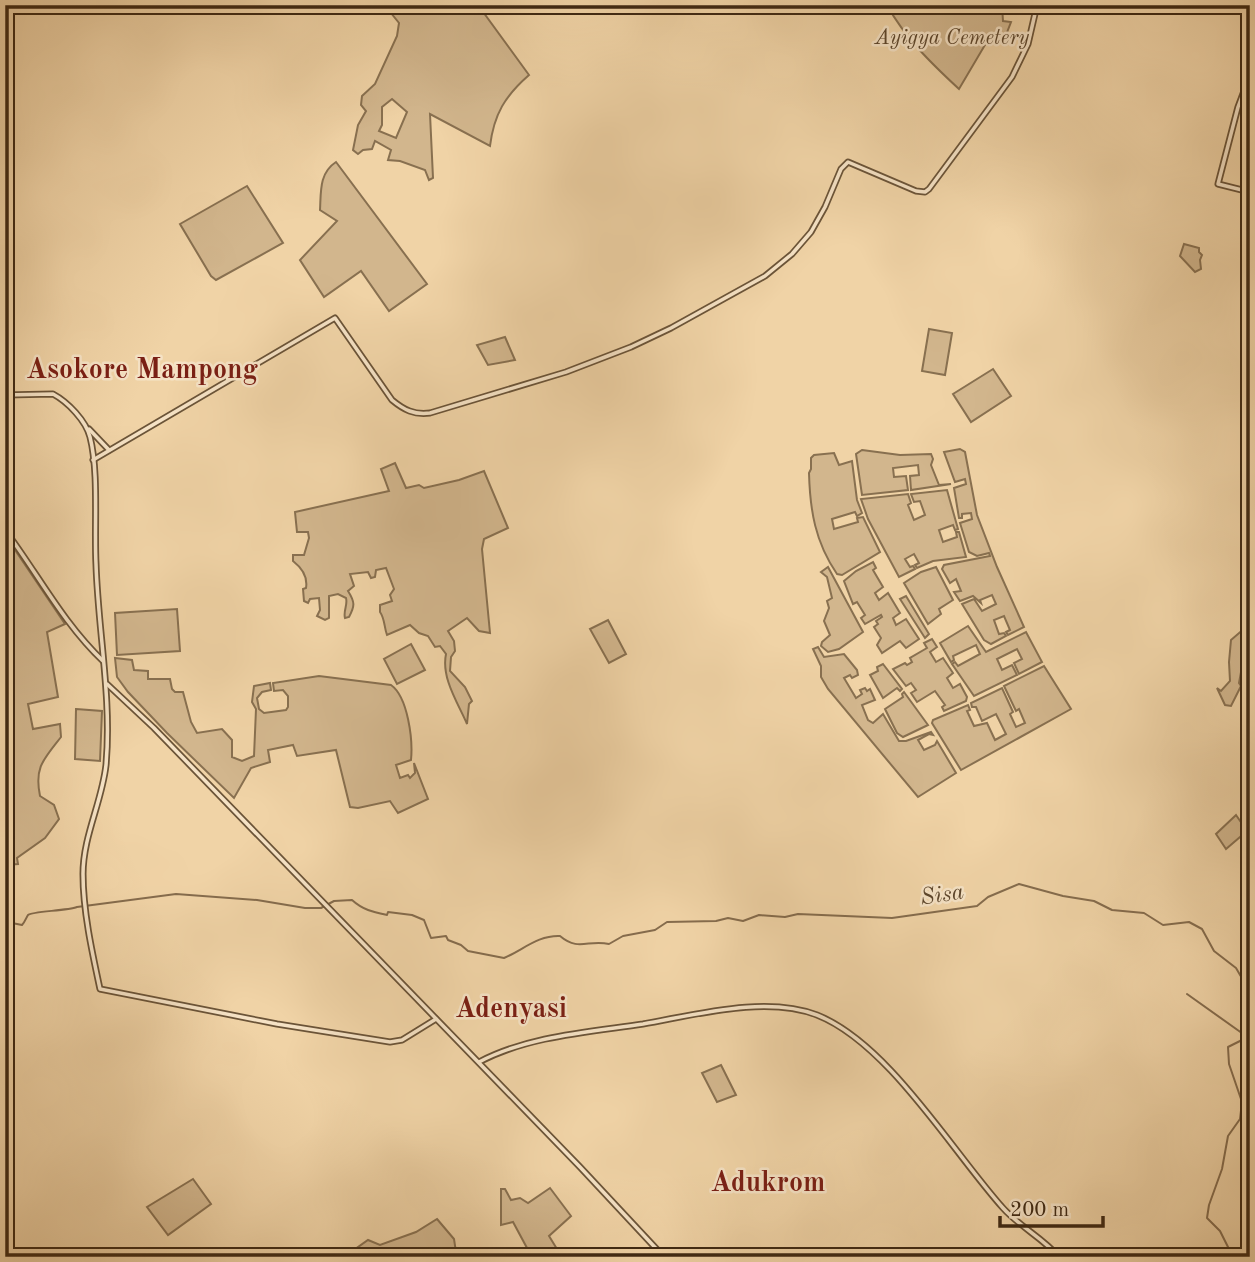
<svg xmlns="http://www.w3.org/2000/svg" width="1255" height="1262" viewBox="0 0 1255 1262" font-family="'Old Standard TT',serif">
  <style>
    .green { fill: #d2b68d; stroke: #887050; stroke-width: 2; fill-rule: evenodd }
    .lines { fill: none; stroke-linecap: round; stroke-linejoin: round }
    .stream { stroke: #856c4d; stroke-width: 2 }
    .tertiary-casing { stroke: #6b5438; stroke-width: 7 }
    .tertiary { stroke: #f5e2c5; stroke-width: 3.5 }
    .labels { text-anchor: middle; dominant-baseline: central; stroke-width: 5; stroke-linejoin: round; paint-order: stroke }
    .park-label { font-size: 21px; font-style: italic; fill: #5c452b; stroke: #f5e2c5 }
    .water-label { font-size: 23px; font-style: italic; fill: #5c452b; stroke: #f5e2c5 }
    .district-label { font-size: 28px; font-weight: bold; fill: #7a1f14; stroke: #f5e2c5 }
  </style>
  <rect width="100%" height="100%" fill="#f0d3a6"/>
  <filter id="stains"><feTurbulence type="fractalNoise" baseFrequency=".00286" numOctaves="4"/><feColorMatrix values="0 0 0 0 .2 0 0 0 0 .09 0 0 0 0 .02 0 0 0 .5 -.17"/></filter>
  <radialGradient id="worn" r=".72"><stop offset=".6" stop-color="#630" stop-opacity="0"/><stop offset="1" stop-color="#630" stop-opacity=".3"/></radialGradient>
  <g class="green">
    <path d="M394,5H478L529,75C505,96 494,114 490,146L430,114L433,178L429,180L425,170L400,161L388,160L391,150L375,141L372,149L363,150L358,154L353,150L358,125L366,111L361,105L362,96L375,84L397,36L399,23L391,13L395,7ZM392,99L407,112L396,138L379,131L382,125V107Z"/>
    <path d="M887,5H1002L1003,21L1011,22L1006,35L992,33L959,89C932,64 905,38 887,5Z"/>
    <path d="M336,162L427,284L389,311L361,271L324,297L300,260L337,221L320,210C321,192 319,173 336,162Z"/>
    <polygon points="247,186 283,243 216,280 211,276 180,224"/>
    <polygon points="1184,244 1199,248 1199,252 1202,255 1200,260 1201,269 1195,272 1180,256"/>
    <polygon points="929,329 952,333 945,375 922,371"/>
    <polygon points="505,337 515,360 488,365 477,345"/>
    <polygon points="993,369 1011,396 971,422 953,394"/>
    <polygon points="960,449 965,452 977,515 997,567 1024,627 1008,635 1006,632 1010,630 1004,616 994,620 999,634 1004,633 1006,636 991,644 984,640 962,604 974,599 982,611 996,604 992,595 980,600 981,603 973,596 960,601 954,592 961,591 956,579 950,583 942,569 944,565 990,556 989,553 977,556 969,552 960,523 972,519 971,513 962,514 962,518 959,518 954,488 966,484 965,479 955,482 944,452"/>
    <polygon points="862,450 900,455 931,454 933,459 931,465 939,485 951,484 911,490 910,476 919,475 918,465 893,468 894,477 906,476 908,490 862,495 856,454"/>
    <path d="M834,453L839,465L852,461L857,500L862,513L857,516L855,512L832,519L834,529L858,522L857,518L863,517L880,552L842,575L837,574C815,542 810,510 809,473L811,469V458L814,455Z"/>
    <path d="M395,463L406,488L419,485L424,488L459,480L484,471L508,528L484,539L482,549L490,633L479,631L467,618L448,631L454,641L455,651L451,657L450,671L465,687L472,701L469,704L467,724C458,703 441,678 446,654L440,646L435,647L428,636L419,633L410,625L387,635C384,627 385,619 380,612V605L392,601L390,595L394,589L386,568L376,570L375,577L371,578L368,572L350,574L354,586L348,591C355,602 355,606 349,617L345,618C343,611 348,605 346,598L338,594L329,596V618L325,620L317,616L320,610L319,598L310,599L308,603L304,601L303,589L306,588C308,576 302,568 293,561V555H304L309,538L308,532H297L295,512L389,491L381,469Z"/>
    <polygon points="947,490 958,529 955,530 953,525 939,530 943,542 957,537 956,532 959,532 966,557 933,561 917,568 915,565 919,563 914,554 905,559 910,567 913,566 915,569 899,577 868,519 861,499 908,494 911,503 908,505 914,520 925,515 920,501 914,502 911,494"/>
    <path d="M9,541L65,624L47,632L58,697L28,704L33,729L60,724L61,737C44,759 34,767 40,796L54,805L59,819L45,838L17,858L18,864L5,865V543Z"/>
    <polygon points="873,562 876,568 873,570 883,587 875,593 879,600 888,593 900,613 893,618 896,625 906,619 919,639 906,648 900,641 882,653 877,645 881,638 874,627 878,624 876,621 882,617 881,615 865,624 861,618 865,615 857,602 853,604 844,581 856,571"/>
    <polygon points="828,567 863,632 839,649 828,652 821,646 822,642 830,635 824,621 829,608 827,601 832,598 827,577 821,572"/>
    <polygon points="936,567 953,600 939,609 941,614 928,624 904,583 921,572"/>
    <polygon points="906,596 929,634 925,638 900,599"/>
    <polygon points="177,609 180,651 117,655 115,613"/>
    <polygon points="1250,615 1250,638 1243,654 1247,661 1241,672 1239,683 1241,686 1231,706 1225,705 1217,688 1221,691 1230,681 1229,662 1231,640 1245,628"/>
    <polygon points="608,620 626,654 609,663 590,629"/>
    <polygon points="968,626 986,652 1026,632 1042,662 1019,674 1014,663 1022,659 1017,649 997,659 1002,670 1012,665 1017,675 974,696 952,664 955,662 958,666 980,654 976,645 953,656 954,660 951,662 940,643"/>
    <polygon points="932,639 937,647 930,652 936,662 943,658 953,673 947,678 953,688 960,684 967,697 966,701 944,711 942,707 945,705 935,691 917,702 911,693 916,690 911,683 906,686 893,669 905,663 907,665 912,662 910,658 927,648 924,643"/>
    <polygon points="411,644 425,670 397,684 384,659"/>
    <polygon points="818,647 824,657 844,654 857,670 858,675 852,678 850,675 844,678 856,698 862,694 860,690 865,688 867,691 870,689 875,700 862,705 868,720 873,723 883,714 899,741 906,741 931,732 933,735 929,734 918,740 924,750 935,745 937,741 956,773 918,797 828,689 821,677 821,666 813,649"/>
    <path d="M115,658L132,660L134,670L148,671V679H170L172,689L175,692H183L191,722L197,733L222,729L232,740V757L242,761L254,756L256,709L252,702L254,686L270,683L271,690L262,692L257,698L259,709L264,713L286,710L288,707V696L283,690L274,691L273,683L319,676L391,685C408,697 413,740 411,760L396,765L400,778L408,775L410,778L415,773L414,763L428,799L398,813L390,801L358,808L350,807L336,750L297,756L293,745L268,750L270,762L251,768L234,798L167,733L128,692L117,677Z"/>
    <polygon points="883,664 902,689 900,691 897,688 883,698 870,675 878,671 877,667"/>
    <polygon points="1044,666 1071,709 961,770 932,723 933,720 968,705 970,710 967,711 974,726 987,723 995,740 1006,734 996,714 982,721 976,707 972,707 971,703 1002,688 1013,712 1010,714 1016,727 1025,723 1019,709 1016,711 1004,686"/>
    <polygon points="904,692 928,725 903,737 897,733 885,709 903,697 902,694"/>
    <polygon points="76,709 102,711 100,761 75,759"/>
    <polygon points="1236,815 1247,831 1226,849 1216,834"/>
    <polygon points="721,1065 736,1095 717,1102 702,1073"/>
    <polygon points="193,1179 211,1204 168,1235 147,1207"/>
    <polygon points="550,1188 571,1216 549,1236 557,1249 557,1257 513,1257 527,1248 513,1222 501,1225 501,1189 505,1189 511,1200 520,1198 528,1203"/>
    <polygon points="437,1219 454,1239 456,1252 465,1257 344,1257 368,1240 380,1245 416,1232"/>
  </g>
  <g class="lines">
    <g class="stream">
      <path d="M5,930H8L12,923L22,925C25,922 26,918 28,915C32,911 67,911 77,907L176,894L257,900L305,908H321L334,901L352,900C363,910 373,912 387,915L388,912L412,915L424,920L431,938L446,936L448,940L461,945L468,951L504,958C523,950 538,935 560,936C579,952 588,939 609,944L623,936L655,930L667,922L716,921L728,918L743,921L759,915L785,917L798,914L892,918L977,906L988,897L1019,884L1063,896L1094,901L1112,910L1144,913L1163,925L1189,922L1202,929L1214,951L1236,968L1243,980L1250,987"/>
      <polyline points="1187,994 1246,1036"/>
      <polyline points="1233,1257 1220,1231 1207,1218 1209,1205 1222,1169 1228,1136 1240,1119 1242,1102 1229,1064 1228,1047 1250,1036"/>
    </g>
    <g class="tertiary-casing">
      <g id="tertiary">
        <polyline points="1250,75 1238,107 1218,184 1250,192"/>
        <path d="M5,395L53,394C68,402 86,421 90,437C99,472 94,527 96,564C98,631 112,698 106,765C102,802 83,836 83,874C83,911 92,952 100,989L277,1024L390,1042L402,1040L436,1019"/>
        <polyline points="89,429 109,450"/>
        <path d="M93,460L335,318L392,400C404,410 414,415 430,413L566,372L631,347L671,328L765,276L792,254L811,232L825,207L841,169L848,162L916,191L925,192L929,189L1012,77L1028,44L1037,5"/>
        <path d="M5,530C38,574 63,623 103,661"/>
        <polyline points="107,684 154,728 580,1167 664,1257"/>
        <path d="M479,1062C528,1036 589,1032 643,1024C695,1015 766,995 817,1015C888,1043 952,1151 1003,1208C1020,1227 1043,1238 1059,1257"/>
      </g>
    </g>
    <use href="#tertiary" class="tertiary"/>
  </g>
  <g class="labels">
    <g class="park-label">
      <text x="952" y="38">Ayigya Cemetery</text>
    </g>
    <g class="water-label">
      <text transform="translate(942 895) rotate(-8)">Sisa</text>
    </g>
    <g class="district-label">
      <text x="142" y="371">Asokore Mampong</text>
      <text x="511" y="1010">Adenyasi</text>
      <text x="768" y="1184">Adukrom</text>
    </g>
  </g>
  <rect width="1255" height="1262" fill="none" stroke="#f0d3a6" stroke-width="28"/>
  <rect x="7" y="7" width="1241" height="1248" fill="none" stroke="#3f2913" stroke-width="3.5"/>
  <rect x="14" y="14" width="1227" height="1234" fill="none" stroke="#3f2913" stroke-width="2"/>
  <path d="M1000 1216v10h103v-10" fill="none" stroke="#3f2913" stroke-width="3.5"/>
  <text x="1010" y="1216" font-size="21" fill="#3f2913" stroke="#f5e2c5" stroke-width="5" paint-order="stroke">200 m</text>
  <rect width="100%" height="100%" filter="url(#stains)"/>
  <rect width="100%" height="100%" fill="url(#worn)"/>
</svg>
